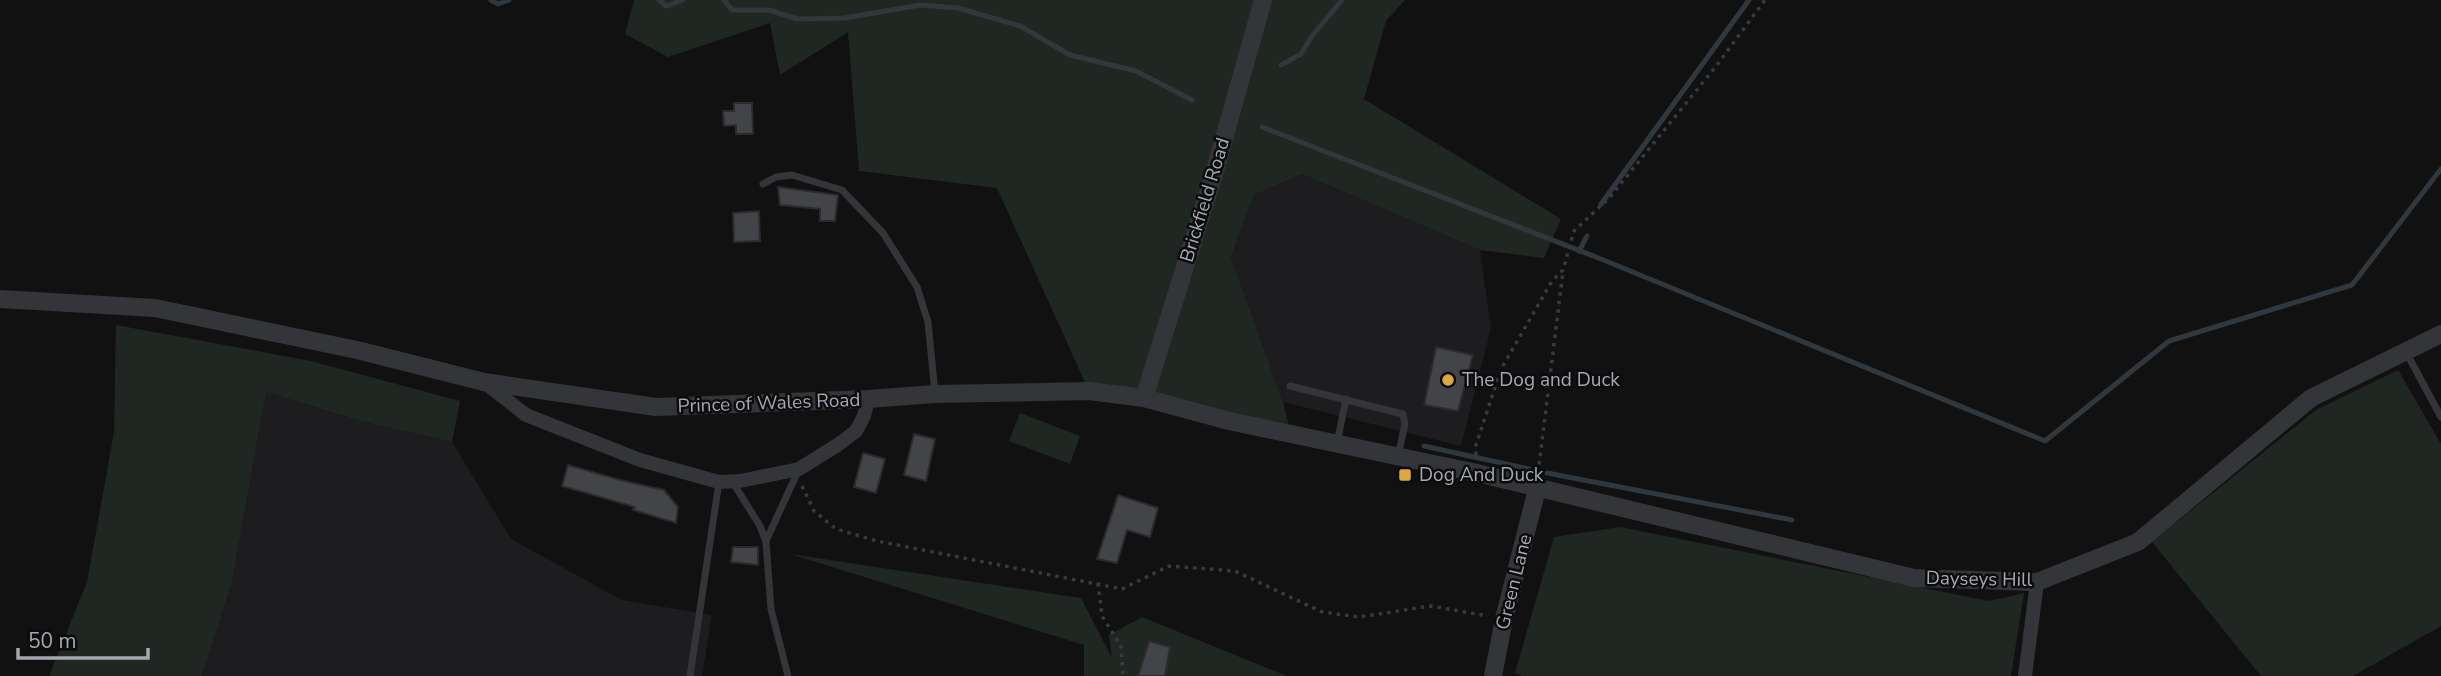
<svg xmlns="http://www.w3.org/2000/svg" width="2441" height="676" viewBox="0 0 2441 676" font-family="'Nunito Sans',sans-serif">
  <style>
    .built { fill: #1d1d1f }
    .green { fill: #202621 }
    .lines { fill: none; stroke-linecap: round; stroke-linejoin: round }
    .stream { stroke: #30373d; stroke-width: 5 }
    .building { fill: #434447; stroke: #2b2b2e; stroke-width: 2 }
    .path { stroke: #393a3e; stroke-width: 3.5; stroke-dasharray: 3.5 5; stroke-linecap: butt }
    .service { stroke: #343539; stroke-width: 7 }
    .minor { stroke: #343539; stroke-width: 14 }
    .tertiary { stroke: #343539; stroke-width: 18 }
    .poi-dot { fill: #dca83f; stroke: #0c0c0d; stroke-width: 2.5 }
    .labels { text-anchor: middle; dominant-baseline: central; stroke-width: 5; stroke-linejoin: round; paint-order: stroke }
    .street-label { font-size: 19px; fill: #a4a8b1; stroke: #0c0c0d }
    .poi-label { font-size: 19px; fill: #a4a8b1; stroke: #0c0c0d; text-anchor: start }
  </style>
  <rect width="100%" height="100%" fill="#111112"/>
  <g class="built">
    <polygon points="1302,174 1480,250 1491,328 1461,446 1283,402 1231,257 1254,195"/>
    <polygon points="266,392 364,422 452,442 511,539 622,600 712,615 702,676 202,676 232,583"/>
  </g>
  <g class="green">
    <polygon points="634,0 1405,0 1386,21 1364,99 1561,219 1544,258 1480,250 1302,174 1254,195 1231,257 1283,402 1291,435 1089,391 997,188 859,171 848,32 780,75 770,23 668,57 625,34"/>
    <polygon points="116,325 311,361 460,401 452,442 364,422 266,392 232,583 202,676 49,676 87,582 114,432"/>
    <polygon points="2398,370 2441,444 2441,626 2353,676 2261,676 2152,542 2316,410"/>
    <polygon points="1020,413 1080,436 1070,464 1009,441"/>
    <polygon points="1620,527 1989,601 2024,593 2011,676 1522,676 1515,673 1554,537"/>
    <polygon points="790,554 1081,598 1112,658 1109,635 1142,617 1287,676 1084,676 1084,645"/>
  </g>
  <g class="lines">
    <g class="stream">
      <polyline points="491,0 498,4 509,0"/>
      <polyline points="659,0 666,6 683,0"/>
      <polyline points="724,0 732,10 769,10 797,19 845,18 920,5 958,8 1020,26 1070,55 1136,71 1192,100"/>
      <polyline points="1281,65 1301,54 1312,36 1342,0"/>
      <polyline points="1262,127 1601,259 2045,441 2169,341 2352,285 2441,169"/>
      <polyline points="1601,204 1749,0"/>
      <polyline points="1579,251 1587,236"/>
      <polyline points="1424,446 1529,469"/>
      <polyline points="1547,473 1792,520"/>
    </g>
  </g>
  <g class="building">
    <polygon points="734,103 752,103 753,134 736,134 736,125 724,126 723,111 734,111"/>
    <polygon points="778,187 838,195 835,221 820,221 820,209 780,205"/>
    <polygon points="759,211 760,241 734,242 733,213"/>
    <polygon points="1436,347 1473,355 1458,411 1424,405"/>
    <polygon points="914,434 935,439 926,481 904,475"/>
    <polygon points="863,453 885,459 876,493 854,487"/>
    <polygon points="568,465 620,480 664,490 678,507 676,523 633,510 635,507 562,486"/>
    <polygon points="1118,495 1158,508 1150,537 1127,530 1117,563 1097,559"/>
    <polygon points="733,547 758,547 758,565 731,562"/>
    <polygon points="1149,641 1170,647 1165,676 1138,676"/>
  </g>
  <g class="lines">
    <g class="path">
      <polyline points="1476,455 1476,445 1501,369 1552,281 1563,270 1574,231 1610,197 1717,65 1765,0"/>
      <polyline points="1538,473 1563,272"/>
      <polyline points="802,486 814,511 836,529 877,541 1122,589 1169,566 1235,571 1322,612 1359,617 1431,606 1488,616"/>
      <polyline points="1098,583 1102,616 1121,646 1123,676"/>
    </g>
    <g class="service">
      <polyline points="763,184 776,177 792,175 842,190 883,233 917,287 928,322 935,393"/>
      <polyline points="2406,352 2441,417"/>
      <polyline points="1290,386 1403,414 1405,424 1398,456"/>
      <polyline points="1337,443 1346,399"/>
      <polyline points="732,481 760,526 766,542 771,609 788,676"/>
      <polyline points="766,541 799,469"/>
      <polyline points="690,676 719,482"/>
    </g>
    <g class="minor">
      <polyline points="484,382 526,415 640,460 719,482 740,481 799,469 839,444 856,431 864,416 868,399"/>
      <polyline points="2025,676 2037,582"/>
    </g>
    <g class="tertiary">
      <polyline points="0,299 155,308 357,350 484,382 656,407 868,399 935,394 1089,391 1144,398 1229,421 1477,473 1914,578 2037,582 2138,542 2311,398 2441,334"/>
      <polyline points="1144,398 1214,174 1263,0"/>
      <polyline points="1493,676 1504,619 1537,489"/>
    </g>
  </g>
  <g class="poi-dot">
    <circle cx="1448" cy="380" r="7"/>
    <rect x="1398" y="468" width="14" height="14" rx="3.5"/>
  </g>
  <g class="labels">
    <g class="street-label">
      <text transform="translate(1205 200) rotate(-73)">Brickfield Road</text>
      <text transform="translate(769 403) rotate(-2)">Prince of Wales Road</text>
      <text transform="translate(1979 579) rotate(1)">Dayseys Hill</text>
      <text transform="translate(1514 582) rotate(-76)">Green Lane</text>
    </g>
    <g class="poi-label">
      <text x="1462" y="380">The Dog and Duck</text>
      <text x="1419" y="475">Dog And Duck</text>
    </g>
  </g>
  <path d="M18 648v10h130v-10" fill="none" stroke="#a4a8b1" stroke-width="3.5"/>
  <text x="28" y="648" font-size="21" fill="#a4a8b1" stroke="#0c0c0d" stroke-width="5" paint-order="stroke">50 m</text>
</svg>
